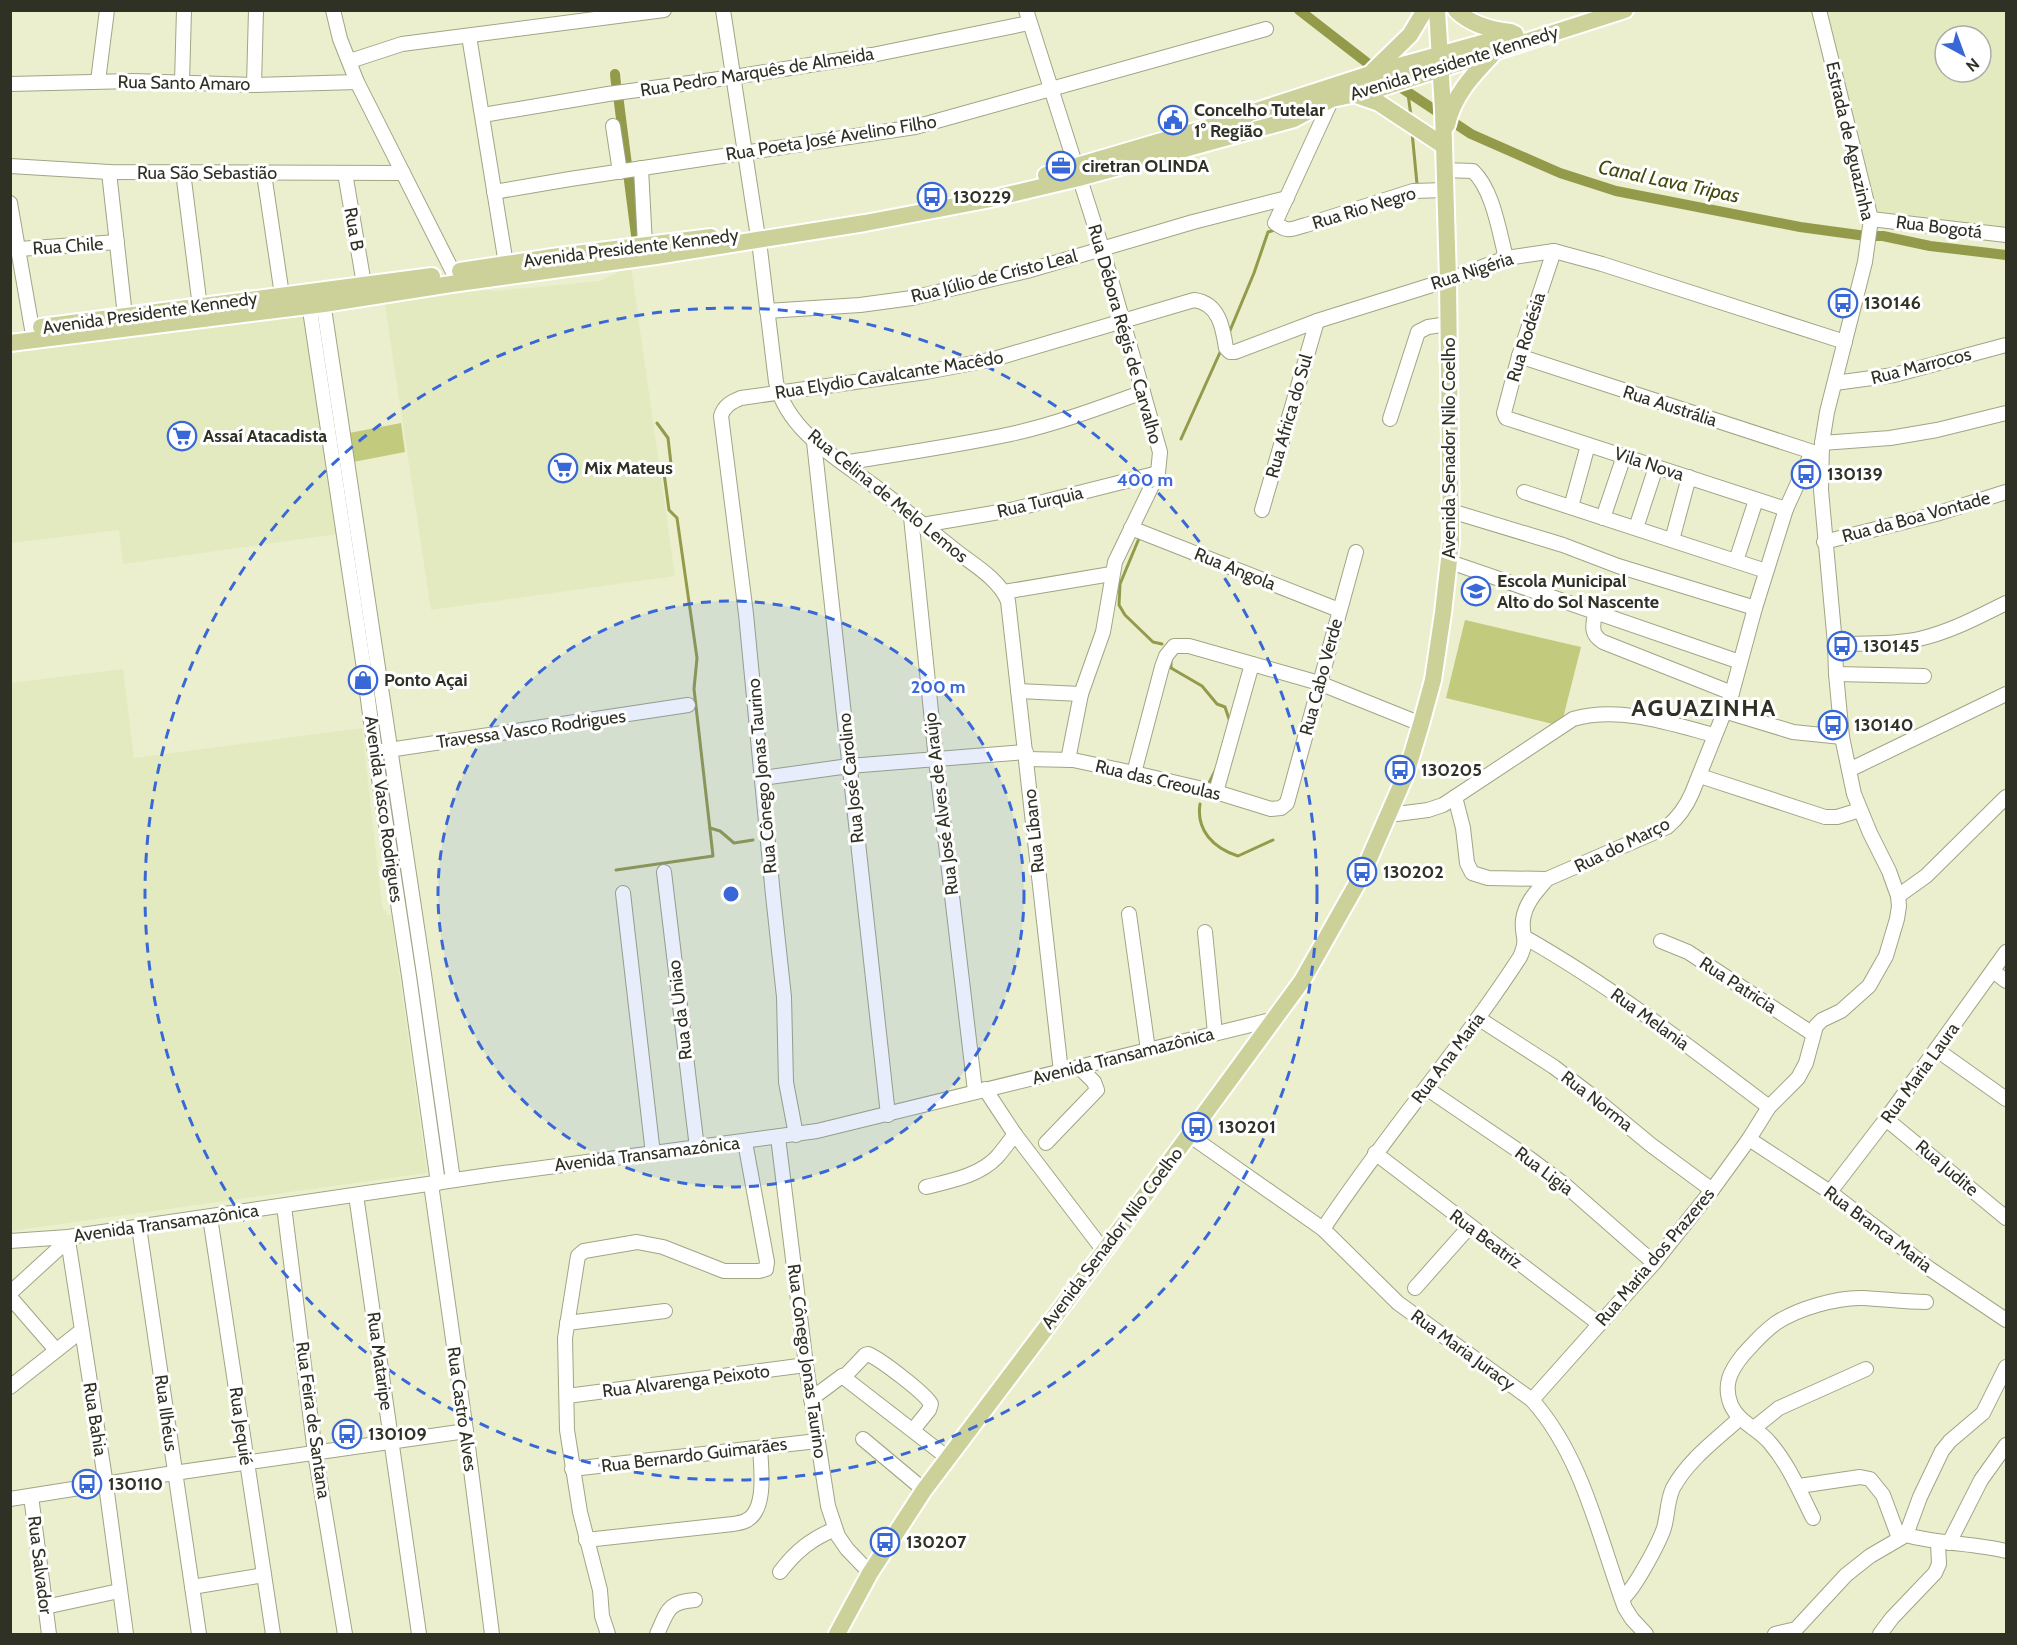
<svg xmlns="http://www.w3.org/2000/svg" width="2017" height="1645" viewBox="0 0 2017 1645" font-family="Cabin,sans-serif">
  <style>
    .built { fill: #e4eac0; fill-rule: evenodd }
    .green { fill: #c1ca7d }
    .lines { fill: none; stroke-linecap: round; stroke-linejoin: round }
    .stream { stroke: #939b4b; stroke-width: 3 }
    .canal { stroke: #939b4b; stroke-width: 10 }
    .minor-casing { stroke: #a1a585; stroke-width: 16 }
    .major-casing { stroke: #fff; stroke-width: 20 }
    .minor { stroke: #fff; stroke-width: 14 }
    .major { stroke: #ccd19a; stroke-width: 16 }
    .ring { fill: none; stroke: #3868d8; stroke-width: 3; stroke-dasharray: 10 8 }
    .labels { text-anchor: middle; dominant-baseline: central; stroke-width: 6; stroke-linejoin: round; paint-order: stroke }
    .street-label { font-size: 18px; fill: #2f3124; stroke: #fff }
    .poi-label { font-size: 18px; font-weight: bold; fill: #2f3124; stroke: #fff; text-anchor: start }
    .water-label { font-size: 20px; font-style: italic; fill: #45490b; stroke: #fff }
    .district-label { font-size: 24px; font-weight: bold; letter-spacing: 1.5px; fill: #2f3124; stroke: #fff }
    .centre { fill: #3868d8; stroke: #fff; stroke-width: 3 }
    .ring-label { font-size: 18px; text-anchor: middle; font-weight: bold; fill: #3868d8; stroke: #fff; stroke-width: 6; stroke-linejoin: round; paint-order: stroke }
  </style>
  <rect width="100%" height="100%" fill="#ebefce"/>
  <g class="built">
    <path d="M1826,11H2006V234L1880,221ZM1945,36H1981V72H1945Z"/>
    <polygon points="631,266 675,576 431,610 384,299 465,287 495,291 600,281"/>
    <polygon points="309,310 338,534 123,564 119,530 11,543 10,352"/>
    <polygon points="123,669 134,758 362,728 382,906 383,910 386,910 387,915 391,915 427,1173 11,1231 11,683"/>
  </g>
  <g class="green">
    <polygon points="401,423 405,452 353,462 349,433"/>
    <polygon points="1465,620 1581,647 1561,726 1446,698"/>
    <polygon points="388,766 419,972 412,973 381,767"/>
  </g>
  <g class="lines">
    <g class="stream">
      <polyline points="1408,94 1411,116"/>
      <polyline points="1412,132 1417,184 1413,185"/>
      <polyline points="1229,333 1254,273 1268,232 1275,230"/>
      <polyline points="1181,439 1222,348"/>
      <polyline points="1140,536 1120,584 1119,605 1125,615 1153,642 1162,644"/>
      <polyline points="1171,660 1171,668 1202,686 1217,704 1225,707 1230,722"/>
      <polyline points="1207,787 1216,769"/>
      <path d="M1200,804C1196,830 1213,848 1238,856L1273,840"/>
      <polyline points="710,828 720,831 734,843 753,840"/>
      <polyline points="616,870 713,856 694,689 697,658 677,518 669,510 664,473 671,464 668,438 657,423"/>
    </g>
    <g class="canal">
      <polyline points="1299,10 1379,72"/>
      <polyline points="615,74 616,84"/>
      <polyline points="1391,81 1471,134 1560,173 1616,191 1800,227 1866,236 1883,236 1930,246 2006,255"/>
      <polyline points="618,95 636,235"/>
    </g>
    <g class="minor-casing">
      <g id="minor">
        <polyline points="333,10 340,39 357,82 453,272"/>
        <polyline points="723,10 757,231"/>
        <polyline points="1026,10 1102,248 1160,452 1158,473 1115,562 1103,632 1081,694 1068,760"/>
        <polyline points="469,36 506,264"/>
        <polyline points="350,61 402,44 664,10"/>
        <polyline points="98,81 107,10"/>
        <polyline points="182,82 184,10"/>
        <polyline points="10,84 133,81 254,85 357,82"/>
        <polyline points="254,85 256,10"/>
        <path d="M1332,99L1275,223C1289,233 1290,229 1306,225L1413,191L1445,190"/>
        <polyline points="483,115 608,94 734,77 872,55 1029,23"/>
        <polyline points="613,126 620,172"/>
        <polyline points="10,166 109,172 403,173"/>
        <polyline points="641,168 645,245"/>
        <path d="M1444,170L1473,171C1493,190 1499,231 1506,258"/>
        <polyline points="109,172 125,316"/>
        <polyline points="183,172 200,307"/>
        <polyline points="345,173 364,284"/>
        <polyline points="264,174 282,295"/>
        <polyline points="494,192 570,179 915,127 1266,29"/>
        <polyline points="10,203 32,329"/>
        <polyline points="1871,219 2006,235"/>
        <path d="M759,241L776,382C788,435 846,463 885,494C909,513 932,532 956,551C974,565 999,579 1008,601L1061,1072"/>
        <polyline points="19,249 117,242"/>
        <polyline points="1554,251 1519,356 1504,413 1506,418 1786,509"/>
        <polyline points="322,295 424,974 453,1180"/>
        <polyline points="308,297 363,662 375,752 409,976 438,1183"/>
        <polyline points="767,311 860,305 912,298 1027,271 1193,222 1287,198"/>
        <polyline points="1519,356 1819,454"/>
        <polyline points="1835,383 1894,375 2006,345"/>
        <polyline points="1390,419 1418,332 1428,327 1448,324"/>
        <polyline points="814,442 888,1115"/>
        <polyline points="1822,443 1890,438 1937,430 2006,413"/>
        <path d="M843,463C899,454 955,446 1011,434C1056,424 1099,408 1143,392"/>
        <polyline points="1524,492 1766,571"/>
        <polyline points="1571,507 1588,445"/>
        <polyline points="1262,510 1317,321"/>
        <polyline points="1451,511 1563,545 1618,566 1755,608"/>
        <polyline points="911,517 936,760 975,1091"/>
        <polyline points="1603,518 1624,456"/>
        <polyline points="922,525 1011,510 1158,473"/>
        <polyline points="1131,528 1339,610"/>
        <polyline points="1636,528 1656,467"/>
        <polyline points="1672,540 1689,477"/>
        <polyline points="1824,542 1936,514 2006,492"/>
        <polyline points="1736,561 1756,500"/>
        <polyline points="1450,562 1740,662"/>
        <polyline points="1004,592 1111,574"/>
        <path d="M1595,613C1593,626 1590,634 1603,642L1732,693"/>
        <path d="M1835,644C1863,643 1892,645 1919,639C1950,632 1978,617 2006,603"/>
        <polyline points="1836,674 1924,676"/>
        <polyline points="1018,691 1081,694"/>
        <polyline points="1724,711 1793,732 1842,737"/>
        <polyline points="382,751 688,705"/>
        <polyline points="1026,759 1073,760 1134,773 1216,792 1271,809 1281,808 1287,803 1356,552"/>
        <polyline points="1849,770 2006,694"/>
        <polyline points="1134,773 1162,667 1166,656 1174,646 1189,646 1319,683 1421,724"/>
        <polyline points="1700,776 1825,817 1837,817 1860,810"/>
        <polyline points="762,778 849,766 1026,752"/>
        <polyline points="1216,792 1252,664"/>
        <path d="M1455,797L1463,828L1467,863L1472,873L1488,878L1547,879L1667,827C1679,817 1686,807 1692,793L1732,693L1755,608L1786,509L1812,452"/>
        <path d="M1389,815L1428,810L1443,805L1573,719C1620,706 1669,723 1714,735"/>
        <polyline points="664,872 697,1148"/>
        <polyline points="623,893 653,1154"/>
        <polyline points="1898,896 1926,876 2006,797"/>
        <polyline points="1129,914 1148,1050"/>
        <polyline points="1205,932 1215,1033"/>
        <path d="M1526,938C1612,987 1690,1047 1769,1107"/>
        <polyline points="1661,941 1688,952 1813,1034"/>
        <polyline points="1993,971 2006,981"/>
        <polyline points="1478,1018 1554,1067 1587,1092 1651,1145 1712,1190"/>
        <polyline points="1937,1050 2006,1099"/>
        <polyline points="1426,1088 1529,1158 1565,1185 1654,1263"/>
        <polyline points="985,1089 1014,1133 1104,1251"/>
        <polyline points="1886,1119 2006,1218"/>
        <path d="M796,1135L786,1082L784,997L773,895L746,614L721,416C724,406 731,402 741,398L926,372L994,359L1194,300C1219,303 1223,328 1226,348L1230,352H1235L1317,321L1448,280L1506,258L1554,251L1602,264L1845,342"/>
        <path d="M1189,1135L1323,1229L1398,1303L1532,1400C1583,1457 1599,1538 1625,1608L1632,1619L1646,1634"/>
        <polyline points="778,1137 806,1365 828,1506 838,1536 847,1549 870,1573"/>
        <polyline points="1749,1139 1830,1192 1930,1269 2006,1320"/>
        <polyline points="1046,1143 1097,1090 1094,1082 1079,1067"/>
        <polyline points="1375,1153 1598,1323"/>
        <polyline points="431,1184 466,1431 492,1634"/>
        <path d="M926,1187C950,1181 979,1176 997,1157C1003,1150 1009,1142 1015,1134"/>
        <polyline points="1830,1192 1886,1119 2006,952"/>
        <polyline points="356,1195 419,1634"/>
        <polyline points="284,1206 315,1453 345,1634"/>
        <polyline points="210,1217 273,1634"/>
        <polyline points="139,1227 199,1634"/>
        <path d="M1323,1229C1385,1135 1459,1051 1520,957C1529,937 1521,937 1523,920C1525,903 1537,891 1547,879"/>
        <polyline points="68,1240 106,1485 126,1634"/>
        <polyline points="10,1241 68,1237 489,1175 817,1131 1275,1019"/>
        <polyline points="1415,1288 1470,1226"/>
        <polyline points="10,1293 68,1240 68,1237"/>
        <polyline points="10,1297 56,1350"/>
        <polyline points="567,1323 665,1311"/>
        <path d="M844,1377L865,1355L868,1354C880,1359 925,1393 931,1404L929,1410L913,1430"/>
        <polyline points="10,1387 81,1331"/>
        <polyline points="567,1396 806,1365"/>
        <polyline points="811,1399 842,1376 948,1458"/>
        <polyline points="1532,1400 1654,1263 1712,1190 1749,1139 1769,1107 1798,1078 1806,1063 1816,1026 1822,1020 1841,1011 1869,986 1886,956 1897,919 1899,906 1898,896 1889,871 1870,833 1854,794 1842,737 1836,674 1835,644 1821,490 1822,443 1827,412 1865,262 1871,219 1819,10"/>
        <polyline points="1754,1428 1779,1408 1866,1369"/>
        <polyline points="863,1439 924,1490"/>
        <polyline points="572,1469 817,1441"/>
        <polyline points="1799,1486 1860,1477 1870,1479 1883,1495 1899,1538"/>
        <polyline points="31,1496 49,1634"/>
        <polyline points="10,1499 174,1473 466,1431"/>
        <path d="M1813,1518C1800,1492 1789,1465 1770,1443C1758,1428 1739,1423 1731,1405C1723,1385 1730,1371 1743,1355C1753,1344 1763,1332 1776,1323C1797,1309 1837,1297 1863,1298C1884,1299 1905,1302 1926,1302"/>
        <polyline points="1906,1535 1920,1497 1942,1451 1950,1441 1983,1413 2006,1367"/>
        <path d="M586,1540L733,1524C737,1523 743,1523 747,1520C767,1509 761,1467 760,1448"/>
        <polyline points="1949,1543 1981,1480 2006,1445"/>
        <path d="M780,1572C796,1551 811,1539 835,1529"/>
        <polyline points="192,1587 264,1575"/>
        <path d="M1622,1599C1634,1590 1659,1543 1664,1528C1668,1514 1667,1501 1673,1488C1688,1460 1717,1439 1740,1418"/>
        <polyline points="45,1607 119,1591"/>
        <polyline points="608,1634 602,1616 600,1590 580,1512 567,1430 565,1338 577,1262 578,1256 584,1251 637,1242 663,1247 724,1271 759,1271 766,1269 767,1262 745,1142"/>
        <path d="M657,1634C668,1611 667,1602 695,1600"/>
        <path d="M1775,1634L1796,1629L1846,1575L1870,1556L1906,1535C1939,1544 1973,1543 2006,1551"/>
        <polyline points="1880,1634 1892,1618 1935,1573 1939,1564 1938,1543"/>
      </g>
    </g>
    <g class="major-casing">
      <g id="major">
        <path d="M1456,10C1471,25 1491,30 1511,32"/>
        <polyline points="1373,71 1410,35 1425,10"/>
        <polyline points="1356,95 1379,103 1444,146"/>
        <path d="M1447,125C1453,96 1472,76 1492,55"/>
        <polyline points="1046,175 1243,117 1250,113 1370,74 1515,34"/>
        <polyline points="460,271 559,256 711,237"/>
        <polyline points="41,327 432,276"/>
        <polyline points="10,343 324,304 451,284 656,256 865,223 986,200 1079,178 1294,119 1332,99 1375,90 1625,10"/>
        <polyline points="837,1634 870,1573 924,1490 1104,1251 1302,981 1362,875 1406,774 1421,724 1433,680 1443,613 1451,542 1448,280 1443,110 1437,10"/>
      </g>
    </g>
    <use href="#minor" class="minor"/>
    <use href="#major" class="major"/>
  </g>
  <circle cx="731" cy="894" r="293" fill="#3868d8" fill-opacity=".12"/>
  <g class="ring">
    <circle cx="731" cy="894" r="293"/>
    <circle cx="731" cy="894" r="586"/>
  </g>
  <defs>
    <g id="civic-ring" transform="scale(1.5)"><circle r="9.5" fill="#fff" stroke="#3868d8" stroke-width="1.5"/><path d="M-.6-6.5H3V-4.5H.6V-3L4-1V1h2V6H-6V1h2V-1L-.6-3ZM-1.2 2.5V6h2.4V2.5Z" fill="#3868d8"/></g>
    <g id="office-ring" transform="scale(1.5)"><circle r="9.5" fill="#fff" stroke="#3868d8" stroke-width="1.5"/><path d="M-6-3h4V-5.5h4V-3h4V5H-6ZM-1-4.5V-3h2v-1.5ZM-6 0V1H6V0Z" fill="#3868d8"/></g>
    <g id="bus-ring" transform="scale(1.5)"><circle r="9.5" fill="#fff" stroke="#3868d8" stroke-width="1.5"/><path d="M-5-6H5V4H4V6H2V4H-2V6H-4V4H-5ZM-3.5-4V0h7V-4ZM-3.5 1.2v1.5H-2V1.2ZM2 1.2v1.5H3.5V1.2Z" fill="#3868d8"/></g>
    <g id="supermarket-ring" transform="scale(1.5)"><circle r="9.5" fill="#fff" stroke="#3868d8" stroke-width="1.5"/><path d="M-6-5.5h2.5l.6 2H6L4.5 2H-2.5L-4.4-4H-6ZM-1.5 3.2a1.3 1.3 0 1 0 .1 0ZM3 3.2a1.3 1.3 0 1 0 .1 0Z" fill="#3868d8"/></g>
    <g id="school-ring" transform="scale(1.5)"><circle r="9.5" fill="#fff" stroke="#3868d8" stroke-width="1.5"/><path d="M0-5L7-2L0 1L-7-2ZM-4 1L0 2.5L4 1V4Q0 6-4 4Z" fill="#3868d8"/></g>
    <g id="shop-ring" transform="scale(1.5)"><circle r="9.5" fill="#fff" stroke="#3868d8" stroke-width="1.5"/><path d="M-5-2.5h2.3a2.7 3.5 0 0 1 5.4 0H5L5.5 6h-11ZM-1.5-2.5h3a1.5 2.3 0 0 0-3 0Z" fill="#3868d8"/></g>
  </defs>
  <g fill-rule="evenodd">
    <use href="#civic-ring" x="1173" y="120"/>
    <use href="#office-ring" x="1061" y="166"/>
    <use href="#bus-ring" x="932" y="197"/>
    <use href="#bus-ring" x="1843" y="303"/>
    <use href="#supermarket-ring" x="182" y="436"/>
    <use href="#supermarket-ring" x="563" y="468"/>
    <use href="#bus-ring" x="1806" y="474"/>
    <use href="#school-ring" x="1476" y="591"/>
    <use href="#bus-ring" x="1842" y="646"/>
    <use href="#shop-ring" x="363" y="680"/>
    <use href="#bus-ring" x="1833" y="725"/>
    <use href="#bus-ring" x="1400" y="770"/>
    <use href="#bus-ring" x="1362" y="872"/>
    <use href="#bus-ring" x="1197" y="1127"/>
    <use href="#bus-ring" x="347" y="1434"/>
    <use href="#bus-ring" x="87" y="1484"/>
    <use href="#bus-ring" x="885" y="1542"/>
  </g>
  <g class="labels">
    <g class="street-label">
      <text transform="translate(1454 63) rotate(-17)">Avenida Presidente Kennedy</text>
      <text transform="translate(757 72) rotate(-9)">Rua Pedro Marquês de Almeida</text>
      <text transform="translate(184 83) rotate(1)">Rua Santo Amaro</text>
      <text transform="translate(831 138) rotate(-9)">Rua Poeta José Avelino Filho</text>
      <text transform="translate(1850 141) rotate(77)">Estrada de Aguazinha</text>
      <text x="207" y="173">Rua São Sebastião</text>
      <text transform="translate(1364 208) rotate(-17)">Rua Rio Negro</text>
      <text transform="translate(1939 227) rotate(7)">Rua Bogotá</text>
      <text transform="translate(354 229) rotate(80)">Rua B</text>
      <text transform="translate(68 246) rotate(-4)">Rua Chile</text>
      <text transform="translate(631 248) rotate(-7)">Avenida Presidente Kennedy</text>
      <text transform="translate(1472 271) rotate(-18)">Rua Nigéria</text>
      <text transform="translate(994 276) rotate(-14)">Rua Júlio de Cristo Leal</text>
      <text transform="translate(150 313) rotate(-8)">Avenida Presidente Kennedy</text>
      <text transform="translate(1125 334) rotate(74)">Rua Débora Régis de Carvalho</text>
      <text transform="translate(1526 337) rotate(-73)">Rua Rodésia</text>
      <text transform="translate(1921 366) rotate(-14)">Rua Marrocos</text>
      <text transform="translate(889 375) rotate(-9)">Rua Elydio Cavalcante Macêdo</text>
      <text transform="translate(1670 406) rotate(18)">Rua Austrália</text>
      <text transform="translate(1289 416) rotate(-74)">Rua Africa do Sul</text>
      <text transform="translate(1449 448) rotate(-90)">Avenida Senador Nilo Coelho</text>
      <text transform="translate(1649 464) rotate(18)">Vila Nova</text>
      <text transform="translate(888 496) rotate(39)">Rua Celina de Melo Lemos</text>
      <text transform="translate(1040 502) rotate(-13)">Rua Turquia</text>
      <text transform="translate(1916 517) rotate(-15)">Rua da Boa Vontade</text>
      <text transform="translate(1235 569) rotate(22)">Rua Angola</text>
      <text transform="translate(1321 677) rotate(-75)">Rua Cabo Verde</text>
      <text transform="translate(531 729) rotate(-8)">Travessa Vasco Rodrigues</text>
      <text transform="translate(762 776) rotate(-95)">Rua Cônego Jonas Taurino</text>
      <text transform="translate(851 778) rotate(-96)">Rua José Carolino</text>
      <text transform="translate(1158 780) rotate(13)">Rua das Creoulas</text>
      <text transform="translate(941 804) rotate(-97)">Rua José Alves de Araújo</text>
      <text transform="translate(384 809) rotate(82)">Avenida Vasco Rodrigues</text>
      <text transform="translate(1034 831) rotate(-96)">Rua Líbano</text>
      <text transform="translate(1622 845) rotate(-26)">Rua do Março</text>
      <text transform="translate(1738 985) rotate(33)">Rua Patricia</text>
      <text transform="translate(680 1010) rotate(-97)">Rua da Uniao</text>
      <text transform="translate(1650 1019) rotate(36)">Rua Melania</text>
      <text transform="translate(1123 1056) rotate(-14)">Avenida Transamazônica</text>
      <text transform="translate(1448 1058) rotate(-53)">Rua Ana Maria</text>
      <text transform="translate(1920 1073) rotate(-54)">Rua Maria Laura</text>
      <text transform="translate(1597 1101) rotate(38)">Rua Norma</text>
      <text transform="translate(647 1154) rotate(-7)">Avenida Transamazônica</text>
      <text transform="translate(1947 1168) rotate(40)">Rua Judite</text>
      <text transform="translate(1544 1171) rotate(37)">Rua Ligia</text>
      <text transform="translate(166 1223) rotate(-8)">Avenida Transamazônica</text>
      <text transform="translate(1878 1229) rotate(37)">Rua Branca Maria</text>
      <text transform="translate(1112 1238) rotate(-53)">Avenida Senador Nilo Coelho</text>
      <text transform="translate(1486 1239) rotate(37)">Rua Beatriz</text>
      <text transform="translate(1655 1257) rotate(-50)">Rua Maria dos Prazeres</text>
      <text transform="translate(1463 1350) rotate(36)">Rua Maria Juracy</text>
      <text transform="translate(380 1361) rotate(82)">Rua Mataripe</text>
      <text transform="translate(807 1361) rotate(82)">Rua Cônego Jonas Taurino</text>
      <text transform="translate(686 1381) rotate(-7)">Rua Alvarenga Peixoto</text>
      <text transform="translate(462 1409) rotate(82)">Rua Castro Alves</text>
      <text transform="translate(166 1413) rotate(82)">Rua Ilhéus</text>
      <text transform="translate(95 1419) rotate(81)">Rua Bahia</text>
      <text transform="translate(313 1420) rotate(82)">Rua Feira de Santana</text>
      <text transform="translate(241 1426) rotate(82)">Rua Jequié</text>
      <text transform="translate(694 1455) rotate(-7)">Rua Bernardo Guimarães</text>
      <text transform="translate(40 1565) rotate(83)">Rua Salvador</text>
    </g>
    <g class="poi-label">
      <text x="1194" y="110">Concelho Tutelar<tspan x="1194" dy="21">1° Região</tspan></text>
      <text x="1082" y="166">ciretran OLINDA</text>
      <text x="953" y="197">130229</text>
      <text x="1864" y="303">130146</text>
      <text x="203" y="436">Assaí Atacadista</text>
      <text x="584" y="468">Mix Mateus</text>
      <text x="1827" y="474">130139</text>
      <text x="1497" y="581">Escola Municipal<tspan x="1497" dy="21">Alto do Sol Nascente</tspan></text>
      <text x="1863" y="646">130145</text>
      <text x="384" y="680">Ponto Açai</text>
      <text x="1854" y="725">130140</text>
      <text x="1421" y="770">130205</text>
      <text x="1383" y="872">130202</text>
      <text x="1218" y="1127">130201</text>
      <text x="368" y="1434">130109</text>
      <text x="108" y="1484">130110</text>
      <text x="906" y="1542">130207</text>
    </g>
    <g class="water-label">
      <text transform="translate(1669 181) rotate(12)">Canal Lava Tripas</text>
    </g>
    <g class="district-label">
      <text x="1704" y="707">AGUAZINHA</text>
    </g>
  </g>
  <circle cx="731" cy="894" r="9" class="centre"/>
  <g class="ring-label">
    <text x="1145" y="486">400 m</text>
    <text x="938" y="693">200 m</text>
  </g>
  <rect width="2017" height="1645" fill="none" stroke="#2f3124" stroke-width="24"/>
  <g transform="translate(1963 54) rotate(139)"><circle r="28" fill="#ffffff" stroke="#acada7" stroke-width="1.5"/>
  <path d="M0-4.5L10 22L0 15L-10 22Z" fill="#3868d8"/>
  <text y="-9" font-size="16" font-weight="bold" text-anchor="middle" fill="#2f3124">N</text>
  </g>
</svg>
